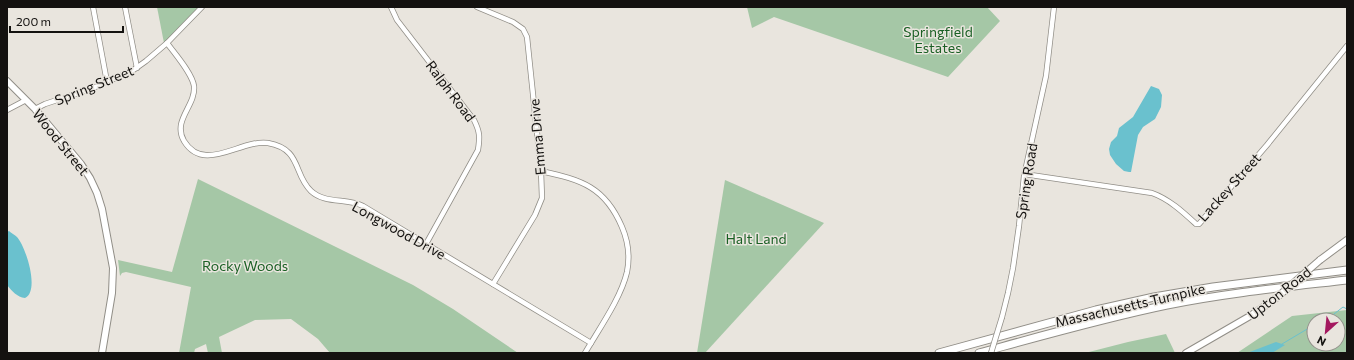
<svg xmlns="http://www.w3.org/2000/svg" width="1354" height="360" viewBox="0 0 1354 360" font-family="Commissioner,sans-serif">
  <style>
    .green { fill: #a5c7a6; fill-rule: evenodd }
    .water { fill: #6ac1ce }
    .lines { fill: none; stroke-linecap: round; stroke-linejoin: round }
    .stream { stroke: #6ac1ce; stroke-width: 1 }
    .minor-casing { stroke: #918e87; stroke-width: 6 }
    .major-casing { stroke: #918e87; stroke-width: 8 }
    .highway-casing { stroke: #918e87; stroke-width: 9 }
    .minor { stroke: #fff; stroke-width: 4.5 }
    .major { stroke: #fff; stroke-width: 6 }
    .highway { stroke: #fff; stroke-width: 7 }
    .minor-bridge-casing { stroke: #918e87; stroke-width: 6; stroke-linecap: butt }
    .major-bridge-casing { stroke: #918e87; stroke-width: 8; stroke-linecap: butt }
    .minor-bridge { stroke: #fff; stroke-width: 4.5 }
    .major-bridge { stroke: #fff; stroke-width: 6 }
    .labels { text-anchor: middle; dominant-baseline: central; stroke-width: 3; stroke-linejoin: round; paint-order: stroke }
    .park-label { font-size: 14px; fill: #1a6024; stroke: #e9e5de }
    .street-label { font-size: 14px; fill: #141210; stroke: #e9e5de }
  </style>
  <rect width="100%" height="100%" fill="#e9e5de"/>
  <g class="green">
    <polygon points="157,7 200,7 164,43"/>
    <polygon points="747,7 987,7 1000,21 948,77 774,17 752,28"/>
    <polygon points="198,179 413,285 453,309 518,353 330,353 318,339 291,319 255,320 219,337 222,353 208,353 206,344 195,349 194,353 179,353 191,287 126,272 122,273 120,276 118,260 172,272"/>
    <polygon points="725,180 824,223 705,353 697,353"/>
    <path d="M1347,310V353H1237L1292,316ZM1314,320H1338V344H1314Z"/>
    <polygon points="1166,334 1175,353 1085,353 1128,342"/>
  </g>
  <g class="water">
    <polygon points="1151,86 1159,89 1162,95 1161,107 1155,119 1143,127 1138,135 1131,172 1129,172 1124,171 1116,164 1110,155 1109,149 1111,142 1117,136 1119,128 1133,117"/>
    <path d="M9,231C11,233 15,235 17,237C26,247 40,291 25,298C17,297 12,291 7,285V232Z"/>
    <polygon points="1276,342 1285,345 1272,353 1247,353"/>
  </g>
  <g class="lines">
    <g class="stream">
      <polyline points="1329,320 1334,314 1343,307 1347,309"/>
      <polyline points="1282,344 1314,325"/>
    </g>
    <g class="minor-casing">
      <g id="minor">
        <polyline points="93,7 107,82"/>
        <polyline points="125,7 137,68"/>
        <path d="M391,7L397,20L474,120C480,132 480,137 478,150L426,244"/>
        <polyline points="477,7 513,22 523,29 527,37 541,171 542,198 535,215 493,284"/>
        <path d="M167,43C175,54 192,73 194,86C196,106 172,120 184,141C204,174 241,139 268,143C302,149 293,174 311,191C325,204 347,198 363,206L591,343"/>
        <polyline points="35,109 45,104 93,88 132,71 146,61 167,43 202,7"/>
        <polyline points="7,110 26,100"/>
        <path d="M541,171C582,180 605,187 622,227C628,241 630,257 627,272C621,298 599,329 585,353"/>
        <path d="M1024,174L1152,193C1169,199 1183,212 1196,224H1199L1267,145L1347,46"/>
        <polyline points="1002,317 1008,293 1013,268 1019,226 1024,176 1046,76 1054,7"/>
      </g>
    </g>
    <g class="major-casing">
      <g id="major">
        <polyline points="7,81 35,109 81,164 90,178 97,193 102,209 113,268 112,293 102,353"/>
        <polyline points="1320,260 1347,240"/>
        <polyline points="1186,353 1250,316 1275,299"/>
      </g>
    </g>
    <g class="highway-casing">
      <g id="highway">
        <polyline points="939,353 1096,310 1154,297 1213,287 1347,270"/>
        <path d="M979,353C1041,336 1104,318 1167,305C1226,293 1287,287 1347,280"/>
      </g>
    </g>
    <use href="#minor" class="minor"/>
    <use href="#major" class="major"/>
    <use href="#highway" class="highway"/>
    <g class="minor-bridge-casing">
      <polyline id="minor-bridge" points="991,353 1002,317"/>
    </g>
    <g class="major-bridge-casing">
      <polyline id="major-bridge" points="1275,299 1320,260"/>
    </g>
    <use href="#minor-bridge" class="minor-bridge"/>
    <use href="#major-bridge" class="major-bridge"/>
  </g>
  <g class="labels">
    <g class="park-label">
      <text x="938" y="31">Springfield<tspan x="938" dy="16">Estates</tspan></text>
      <text x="756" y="238">Halt Land</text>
      <text x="245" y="265">Rocky Woods</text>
    </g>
    <g class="street-label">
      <text transform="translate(94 85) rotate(-22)">Spring Street</text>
      <text transform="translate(451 91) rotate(53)">Ralph Road</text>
      <text transform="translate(537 137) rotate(-95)">Emma Drive</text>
      <text transform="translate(61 142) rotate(51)">Wood Street</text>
      <text transform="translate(1026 181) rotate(-81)">Spring Road</text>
      <text transform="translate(1229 187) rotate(-48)">Lackey Street</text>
      <text transform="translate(399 230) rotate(29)">Longwood Drive</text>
      <text transform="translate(1279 293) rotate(-38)">Upton Road</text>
      <text transform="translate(1130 305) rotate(-13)">Massachusetts Turnpike</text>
    </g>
  </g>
  <rect width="1354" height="360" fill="none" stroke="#141210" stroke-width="16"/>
  <g transform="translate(1326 332) rotate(207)"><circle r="19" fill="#e9e5de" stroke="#94918c"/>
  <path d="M0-3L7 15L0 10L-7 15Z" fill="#a4185f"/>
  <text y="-6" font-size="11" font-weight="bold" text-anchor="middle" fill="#141210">N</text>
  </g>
  <path d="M10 26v6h113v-6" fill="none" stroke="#141210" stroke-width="2"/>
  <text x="16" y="26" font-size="12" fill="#141210" stroke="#e9e5de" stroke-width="3" paint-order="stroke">200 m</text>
</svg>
